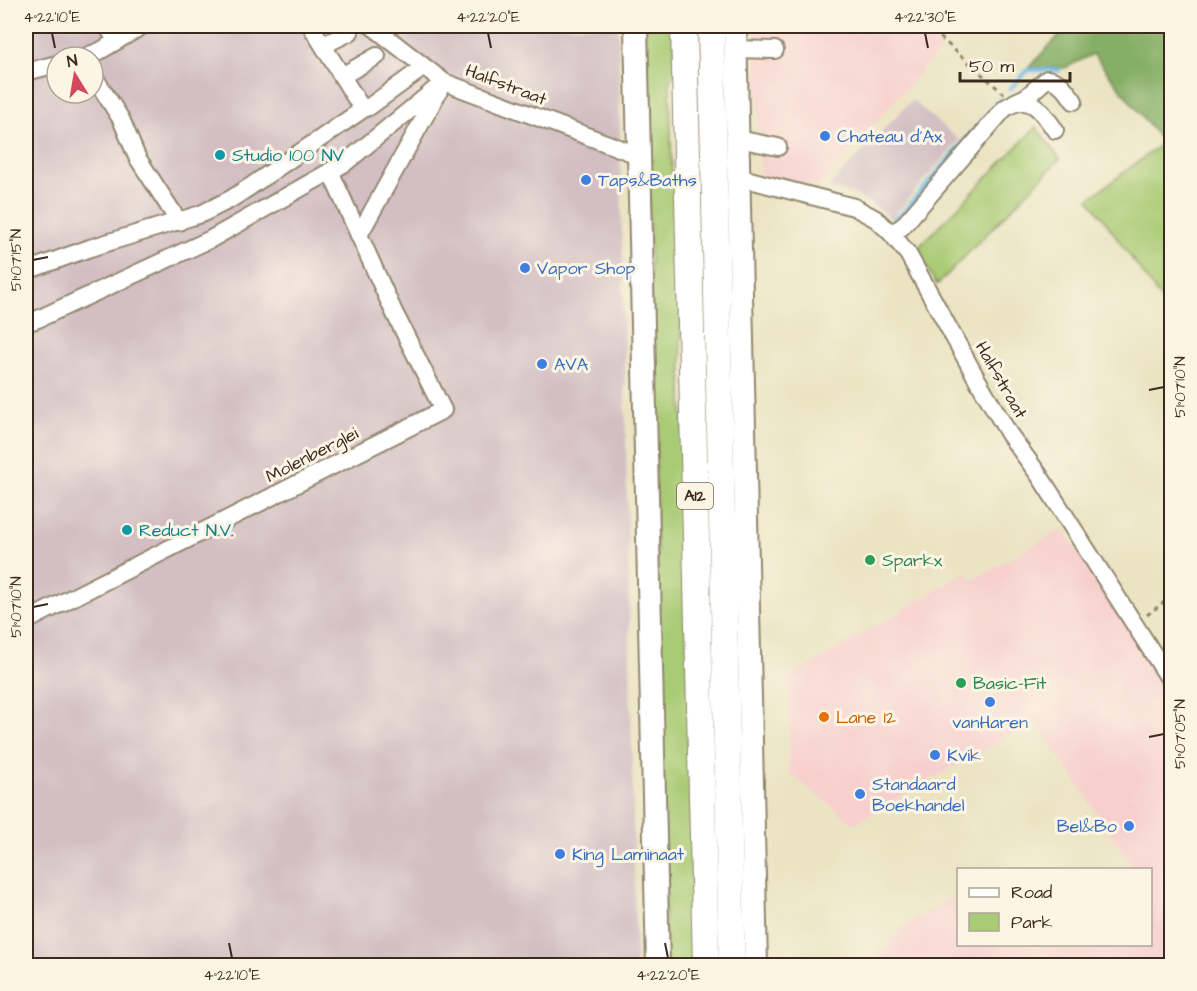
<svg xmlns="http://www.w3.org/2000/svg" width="1197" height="991" viewBox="0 0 1197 991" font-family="'Architects Daughter',sans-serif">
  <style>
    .built { fill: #f7d0cd }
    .industrial { fill: #d2bec3; fill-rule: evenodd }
    .green { fill: #a9cb74; stroke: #727a49; stroke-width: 1.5 }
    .forest { fill: #86af66; stroke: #606c42; stroke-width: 1.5 }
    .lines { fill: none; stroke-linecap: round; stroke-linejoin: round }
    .stream { stroke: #71bcea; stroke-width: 4.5 }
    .minor-casing { stroke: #928770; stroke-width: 20 }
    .major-casing { stroke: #928770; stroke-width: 26 }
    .highway-casing { stroke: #928770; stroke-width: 28 }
    .path { stroke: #928770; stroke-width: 3; stroke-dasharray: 4.5 4.5; stroke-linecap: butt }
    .minor { stroke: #fff; stroke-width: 16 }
    .major { stroke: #fff; stroke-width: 22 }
    .highway { stroke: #fff; stroke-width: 26 }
    .ticks { fill: none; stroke: #3b2a1e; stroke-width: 2 }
    .shop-dot { fill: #3f7fe0; stroke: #fcf5e5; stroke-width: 2 }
    .culture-dot { fill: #0f9aa8; stroke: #fcf5e5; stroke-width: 2 }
    .leisure-dot { fill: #2e9e5b; stroke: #fcf5e5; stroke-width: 2 }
    .food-dot { fill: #e8710a; stroke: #fcf5e5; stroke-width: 2 }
    .labels { text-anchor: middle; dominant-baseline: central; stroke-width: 6; stroke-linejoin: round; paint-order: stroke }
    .shield { fill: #fcf5e5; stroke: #75675a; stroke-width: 1.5 }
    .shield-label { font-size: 16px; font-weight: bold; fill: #3b2a1e }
    .street-label { font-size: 18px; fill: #3b2a1e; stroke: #fcf5e5 }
    .shop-label { font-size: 18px; fill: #366cbe; stroke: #fcf5e5; text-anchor: start }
    .culture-label { font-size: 18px; fill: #0d838f; stroke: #fcf5e5; text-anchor: start }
    .leisure-label { font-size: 18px; fill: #27864d; stroke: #fcf5e5; text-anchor: start }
    .food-label { font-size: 18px; fill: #c56008; stroke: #fcf5e5; text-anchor: start }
    .neatline { fill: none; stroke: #3b2a1e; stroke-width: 2 }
    .ticks-label { font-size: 15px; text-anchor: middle; fill: #3b2a1e }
  </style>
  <rect width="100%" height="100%" fill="#fcf5e5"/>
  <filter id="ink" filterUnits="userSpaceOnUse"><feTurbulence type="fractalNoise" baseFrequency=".0167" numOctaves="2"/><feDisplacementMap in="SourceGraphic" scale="12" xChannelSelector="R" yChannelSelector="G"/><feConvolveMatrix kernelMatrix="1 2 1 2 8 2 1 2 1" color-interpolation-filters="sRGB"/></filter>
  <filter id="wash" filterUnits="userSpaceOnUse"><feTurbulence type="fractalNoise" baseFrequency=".008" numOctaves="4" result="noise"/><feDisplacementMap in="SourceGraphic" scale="24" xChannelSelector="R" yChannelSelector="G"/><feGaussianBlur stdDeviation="1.35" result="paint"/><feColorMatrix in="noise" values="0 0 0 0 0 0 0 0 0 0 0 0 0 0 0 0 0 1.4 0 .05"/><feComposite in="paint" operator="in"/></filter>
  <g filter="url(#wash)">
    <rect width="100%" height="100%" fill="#eae4c3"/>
    <g class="built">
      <polygon points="756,26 918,26 943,47 818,186 760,176"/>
      <polygon points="1061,529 1171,674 1171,965 859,965 885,950 901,928 958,893 958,944 1060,945 1065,952 1076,945 1150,944 1150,870 1134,869 1035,720 854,824 789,773 789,678 966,572 973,580"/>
    </g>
    <g class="industrial">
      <path d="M26,26H618L636,965H26ZM57,57H93V93H57Z"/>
      <polygon points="912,100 959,140 891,219 876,206 851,193 828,188"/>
    </g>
    <g class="green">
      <polygon points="645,26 674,26 676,74 670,79 672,182 678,187 694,965 666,965"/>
      <polygon points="1171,26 1171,313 1089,199 1164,142 1095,47"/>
      <polygon points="1036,127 1060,159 937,285 916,250"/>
    </g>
    <polygon class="forest" points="1068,26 1171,26 1171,153 1093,54 1065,68 1028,68"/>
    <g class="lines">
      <g class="stream">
        <polyline points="1010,89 1028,70 1059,70"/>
        <polyline points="891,224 896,217 901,215 1000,100"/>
      </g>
    </g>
  </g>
  <g filter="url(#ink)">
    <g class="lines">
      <g class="minor-casing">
        <g id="minor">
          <polyline points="107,26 117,41"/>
          <polyline points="311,26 361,107 369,107 424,67"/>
          <polyline points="372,26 444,82 640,156"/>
          <polyline points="324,45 350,32"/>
          <polyline points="736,49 775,50"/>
          <polyline points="84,57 100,51 142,26"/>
          <polyline points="26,72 57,64"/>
          <polyline points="93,75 121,119 137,157 179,222"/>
          <polyline points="342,76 377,56"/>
          <path d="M1015,102L1026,97L1047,79C1061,81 1066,90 1074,101"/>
          <polyline points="738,139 778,147"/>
          <polyline points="738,177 854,207 876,219 891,233 908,254 978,381 1009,434 1039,475 1172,683"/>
          <path d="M891,233L902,227L1005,108C1030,92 1041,110 1055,130"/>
          <polyline points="359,235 439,91"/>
          <polyline points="26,271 90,248 201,214 231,199 251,186 365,108"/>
          <polyline points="26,323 38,319 211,239 345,163 444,82"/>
          <polyline points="26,621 443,410 393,310 330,171"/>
        </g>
      </g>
      <g class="major-casing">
        <g id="major">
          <polyline points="636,26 658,966"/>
          <polyline points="735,26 756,966"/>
        </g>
      </g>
      <g class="highway-casing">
        <g id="highway">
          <polyline points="684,26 706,966"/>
          <polyline points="711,26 732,966"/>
          <polyline points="737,531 740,559 747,596"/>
        </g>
      </g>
      <g class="path">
        <polyline points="966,26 953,30 941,38 1004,94"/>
        <polyline points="1147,615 1172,596"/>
      </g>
      <use href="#minor" class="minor"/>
      <use href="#major" class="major"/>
      <use href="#highway" class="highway"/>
    </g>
  </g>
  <path class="ticks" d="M52,33L55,48M488,33L491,48M925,33L928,48M33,260L48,257M1149,390L1164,387M33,607L48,604M1149,737L1164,734M229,943L232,958M665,943L668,958"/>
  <g class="shop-dot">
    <circle cx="825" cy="136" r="6"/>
    <circle cx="586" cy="180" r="6"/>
    <circle cx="525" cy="268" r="6"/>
    <circle cx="542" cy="364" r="6"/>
    <circle cx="990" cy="702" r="6"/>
    <circle cx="935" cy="755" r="6"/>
    <circle cx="860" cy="794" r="6"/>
    <circle cx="1129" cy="826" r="6"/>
    <circle cx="560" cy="854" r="6"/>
  </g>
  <g class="culture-dot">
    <circle cx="220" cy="155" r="6"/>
    <circle cx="127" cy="530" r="6"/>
  </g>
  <g class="leisure-dot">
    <circle cx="870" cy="560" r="6"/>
    <circle cx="961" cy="683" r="6"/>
  </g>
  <circle class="food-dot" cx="824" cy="717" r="6"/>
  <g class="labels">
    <rect class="shield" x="677" y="483" width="36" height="26" rx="4.5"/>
    <g class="shield-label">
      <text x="695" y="496">A12</text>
    </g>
    <g class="street-label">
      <text transform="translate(506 85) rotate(21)">Halfstraat</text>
      <text transform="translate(1001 380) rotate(60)">Halfstraat</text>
      <text transform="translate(312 455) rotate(-27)">Molenberglei</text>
    </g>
    <g class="shop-label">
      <text x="837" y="136">Chateau d'Ax</text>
      <text x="598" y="180">Taps&amp;Baths</text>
      <text x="537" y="268">Vapor Shop</text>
      <text x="554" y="364">AVA</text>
      <text x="990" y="722" text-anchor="middle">vanHaren</text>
      <text x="947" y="755">Kvik</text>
      <text x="872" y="784">Standaard<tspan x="872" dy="21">Boekhandel</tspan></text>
      <text x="1117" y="826" text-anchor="end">Bel&amp;Bo</text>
      <text x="572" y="854">King Laminaat</text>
    </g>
    <g class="culture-label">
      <text x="232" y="155">Studio 100 NV</text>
      <text x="139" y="530">Reduct N.V.</text>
    </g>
    <g class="leisure-label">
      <text x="882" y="560">Sparkx</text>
      <text x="973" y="683">Basic-Fit</text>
    </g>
    <g class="food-label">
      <text x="836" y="717">Lane 12</text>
    </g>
  </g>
  <rect width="1197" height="991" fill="none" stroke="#fcf5e5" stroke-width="66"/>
  <rect x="957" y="868" width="195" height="78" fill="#fcf5e5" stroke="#afa495" stroke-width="1.5"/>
  <rect x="969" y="888" width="30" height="9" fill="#ffffff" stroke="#afa495" stroke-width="1.5"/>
  <text x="1011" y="898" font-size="18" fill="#3b2a1e">Road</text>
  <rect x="969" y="913" width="30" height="18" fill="#a9cb74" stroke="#afa495" stroke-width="1.5"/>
  <text x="1011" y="928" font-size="18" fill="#3b2a1e">Park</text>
  <g transform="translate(75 75) rotate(349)"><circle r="28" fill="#fcf5e5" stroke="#afa495" stroke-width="1.5"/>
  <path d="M0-4.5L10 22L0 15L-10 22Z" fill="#d1495b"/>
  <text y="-9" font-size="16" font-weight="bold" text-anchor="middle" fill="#3b2a1e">N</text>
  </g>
  <path d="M960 72v9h110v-9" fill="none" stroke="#3b2a1e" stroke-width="3"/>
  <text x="969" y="72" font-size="18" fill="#3b2a1e" stroke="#fcf5e5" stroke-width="4.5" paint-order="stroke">50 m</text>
  <rect x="33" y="33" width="1131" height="925" class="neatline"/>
  <g class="ticks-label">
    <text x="52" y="22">4°22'10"E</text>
    <text x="488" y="22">4°22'20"E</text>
    <text x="925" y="22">4°22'30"E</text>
    <text transform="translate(16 260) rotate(-90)" y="5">51°07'15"N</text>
    <text transform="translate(1180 387) rotate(-90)" y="5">51°07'10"N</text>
    <text transform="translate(16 607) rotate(-90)" y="5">51°07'10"N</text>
    <text transform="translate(1180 734) rotate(-90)" y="5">51°07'05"N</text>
    <text x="232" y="980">4°22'10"E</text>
    <text x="668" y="980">4°22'20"E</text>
  </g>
</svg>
